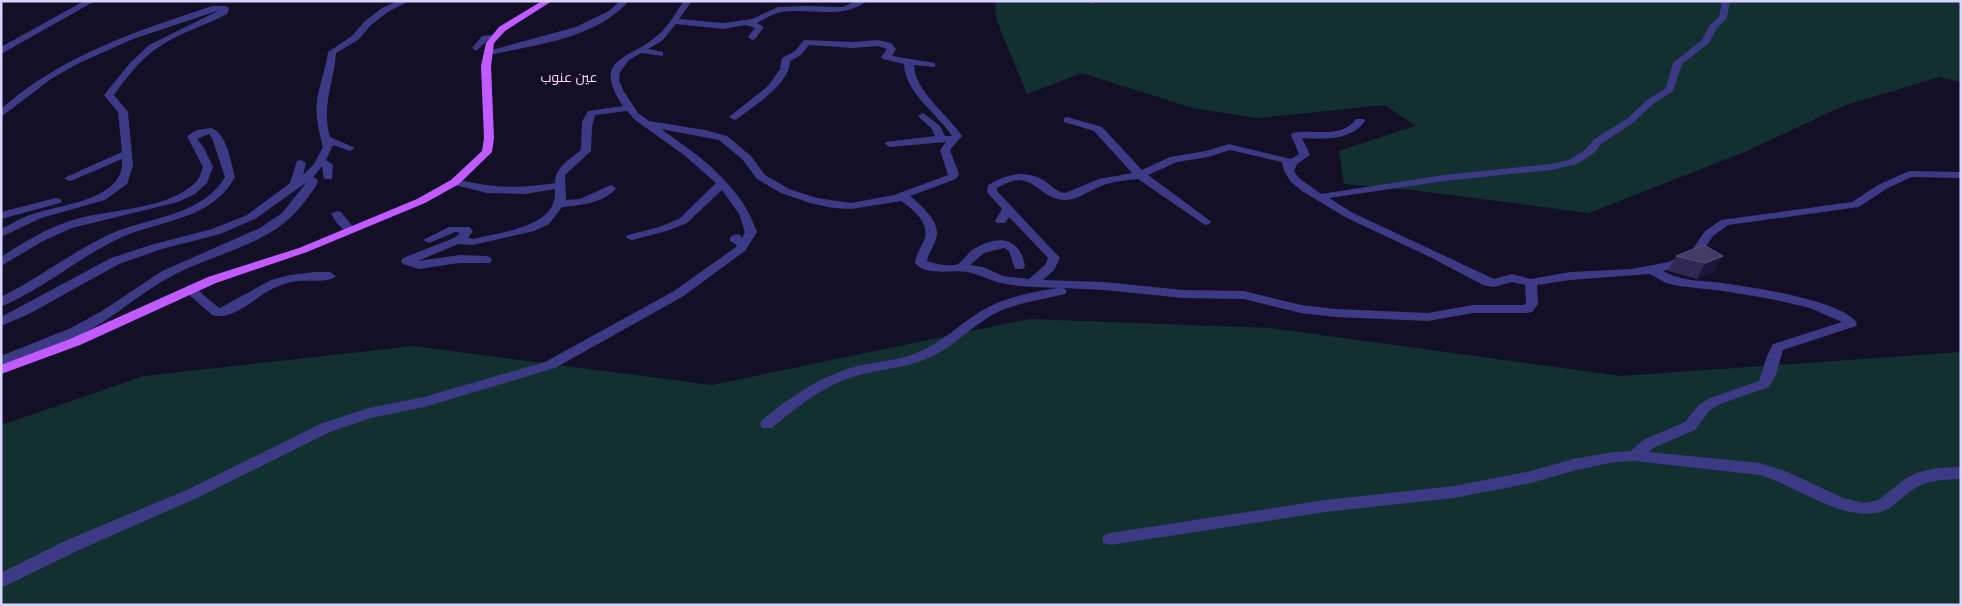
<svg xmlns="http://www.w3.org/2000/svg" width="1962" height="606" viewBox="0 0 1962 606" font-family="Roboto,Cairo,sans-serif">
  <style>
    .green { fill: #12302f }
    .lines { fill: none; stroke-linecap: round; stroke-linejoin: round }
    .minor { fill: #3d3a85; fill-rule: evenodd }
    .major { fill: #c25bff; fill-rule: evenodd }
    .wall { fill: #312854 }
    .shaded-wall { fill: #1d163a }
    .building { fill: #433a66; stroke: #5a527e }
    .labels { text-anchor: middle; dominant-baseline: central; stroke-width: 5; stroke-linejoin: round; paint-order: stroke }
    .far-quarter-label { font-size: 14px; fill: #ffd6f0; stroke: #130f26 }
  </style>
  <rect width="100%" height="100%" fill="#130f26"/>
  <g class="green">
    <polygon points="995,1 1961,1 1961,82 1939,77 1843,106 1747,151 1589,213 1412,190 1344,184 1339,151 1415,126 1385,105 1257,118 1192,108 1082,73 1027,94 996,19"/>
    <polygon points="1029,319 1270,328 1621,376 1961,352 1961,605 1,605 1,425 144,376 413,346 712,385"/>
  </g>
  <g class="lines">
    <g class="minor">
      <polygon points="84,1 95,1 1,54 1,47"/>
      <path d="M398,1H409L388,12L371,25L358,40L336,53C334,83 321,106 330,137L355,148L350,151L333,145L326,160L333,165L332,179H324L322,166L313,177L318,180L316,186C307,199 297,213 284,223C251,249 206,257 170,277C146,290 126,307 103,322C72,341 36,356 1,365V356L71,328L102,311L162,271L260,228L282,213L307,182L255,219L220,234L162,249L119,264L29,314L1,326V317L111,258L154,244L212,229L247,215L290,183L297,161L301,160L306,163L303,175L314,164L323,147C319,132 315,116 317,100C320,83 326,68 328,52L352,36L365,21L382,8Z"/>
      <path d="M620,1H629C595,39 535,45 488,55L484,52L576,27L609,11Z"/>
      <path d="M684,1H692L679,19L723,23L752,19L778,7L803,6L843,7L856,1H867C843,20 810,8 782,12C774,13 765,19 757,23L764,27L755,39L752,40L748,37L755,28L746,25L723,29L676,24L663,40L648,49L663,52V56L641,53L629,60L620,72L619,80L623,90L638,113L649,121L705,130L727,136L751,156L765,175L789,189L817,198L851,203L894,195L948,175L940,150L946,142L890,147L885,144L886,142L935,136L932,129L918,116L923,113L940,126L945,136H952C937,113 905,93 904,64L883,59L881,57L887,49L878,46L853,48L809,45L801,55L790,61C790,84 754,106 737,119L734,120L729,117L768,86L780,69L782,58L795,51L804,40L853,42L878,40L891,43L896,49L892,56L935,63V67L914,65C914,90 948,115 962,136L950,150L959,174L956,179L910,196C921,205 942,223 936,239C934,247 928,253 927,261C935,264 950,267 958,264C963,261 967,254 972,250C995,236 1019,234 1025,266L1023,269H1015L1009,251L1004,248L984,253L970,265L983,267L1003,276L1029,279L1045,265L1048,258L1009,217L1005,223H997L995,221L1002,209L987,192L988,185C1006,174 1026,169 1045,181C1051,186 1057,192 1065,193L1099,179L1132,173L1094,131L1064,122V118L1067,117L1102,127L1142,170L1170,157L1206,151L1229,144L1291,159L1299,154L1291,135L1292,133C1314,128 1341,140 1356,119H1364L1365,121C1351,141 1324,139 1302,138L1310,155L1297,164L1294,171L1299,178L1321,194L1444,175L1551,164L1569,160L1586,149L1593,140L1628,118L1647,100L1666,88L1673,63L1702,40L1710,25L1719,17L1722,1H1730L1727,18L1717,28L1709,43L1682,64L1673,91L1653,104L1634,122L1601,144L1594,153L1577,164L1551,170L1444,181L1329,198L1353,213L1494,279L1512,274L1531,279L1570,272L1632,269L1668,262L1690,253L1705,231L1721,220L1852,202L1878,185L1909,171L1961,172V178L1911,177L1886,189L1859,207L1728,225L1713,236L1698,258L1677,267L1663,271C1682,282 1701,280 1722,283C1751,287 1842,300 1857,323L1856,326L1783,350L1776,375L1769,387L1720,404L1709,411L1695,430L1653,448L1649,452L1760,463L1788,472L1843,498L1864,503L1878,500L1905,479L1916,473L1937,468L1961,467V479C1940,480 1924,480 1907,494C1900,499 1893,507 1886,510C1847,526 1797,486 1760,475L1635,461L1614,462L1573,471L1531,483L1454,498L1325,512L1110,545L1104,543L1102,539L1104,535L1110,533L1325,500L1454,486L1531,471L1573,459L1614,452L1631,451L1643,440L1685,422L1699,405L1710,398L1759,381L1767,356L1773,344L1842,322L1810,308L1771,299L1723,291L1679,286L1666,283L1650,274L1570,280L1537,285L1538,304L1532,312L1528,313H1473L1428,321L1336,317L1301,313L1244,299L1183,298L1104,290L1064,288L1067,291L1065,294C1042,300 1018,302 996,313C971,326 952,349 926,359C905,368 881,369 859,375C826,384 798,406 772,428H762L760,424L762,420C789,398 819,377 854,367C876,361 900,361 921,351C942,342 959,325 978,313C1002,298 1030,292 1058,288C1038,287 1019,287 1000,283C989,280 979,274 967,272C951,269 927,277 915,263C916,254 921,248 924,240C931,224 913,209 901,201L851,209L833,208L810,203L781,193L757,179L743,160L719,140L661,129C701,157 741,185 757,232L745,251L682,297L555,368L424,407L371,418L330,432L199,497L79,550L1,588V573L67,540L189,489L320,424L369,408L424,397L545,362L674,291L736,247L737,245L730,241V237L736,234L740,235L742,238L745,232L739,214L722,190L687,223L667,231L632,240L628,239L626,237L628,235L659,227L679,219L716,183L684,155L635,120L627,111L595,115L592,127L591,151L565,175L566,200L580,199L611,185L616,188C607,202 578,206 562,207L549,224L534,231L473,245L458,244L418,261L460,255L486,256L490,257L492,260L490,263H460L419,269L403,264L401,261L403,258L454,238L460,233L455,232L429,243L423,240L449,227H469L473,231L468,238L473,239C496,233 547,228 554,201C555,198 555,193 555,189L525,194L487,193L451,184L450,182L455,179C494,188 515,189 555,183C555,167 570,159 581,150L582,122L588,111L623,106C590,57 630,60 658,35C669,26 675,13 684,1ZM1230,150L1282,162L1284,171L1291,182L1302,191L1345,217L1432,258L1483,285L1494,287L1512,282L1525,285L1526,303L1524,305H1473L1428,313L1336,309L1301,305L1244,291L1183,290L1104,282L1043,280L1054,270L1060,258L997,191V188C1034,166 1034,197 1064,200C1078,201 1094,187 1107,184C1117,181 1128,180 1138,179L1205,225L1209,224L1211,222L1209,220L1148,175L1177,162L1208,157Z"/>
      <polygon points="1087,1 1095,1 1095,2 1091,4"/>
      <path d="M212,6H225L229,8L227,14L219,18C198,28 175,35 156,49C139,61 126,78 114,95L128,112L133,166L127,184L105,200L41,218L1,237V229C12,224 24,216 36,213C64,204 126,199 122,159L73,180L69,181L64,178L122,152L118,112L104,95L129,64L149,45L220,10L133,39L77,64L51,79L1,117V109C62,55 137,31 212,6Z"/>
      <polygon points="492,35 495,36 495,40 487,41 476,51 472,48 482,36"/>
      <path d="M211,128C227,133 231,163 235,177C210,223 156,219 114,241C85,255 60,275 32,291C22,296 12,303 1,306V297C37,279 68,255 104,237C143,217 201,218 225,177L212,138L209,134L197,139L204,148L213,167L207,183L195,194L178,202L72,228L43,241L1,266V257C24,242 47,228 73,220C109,209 170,210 197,181C200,177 201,172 203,167L187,136L197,130Z"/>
      <polygon points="56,198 60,199 62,201 60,203 1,219 1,212"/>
      <polygon points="337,211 341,212 354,228 356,230 354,232 346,232 336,222 331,214"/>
      <path d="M314,272H330L336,276C329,283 308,280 298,281C289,282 280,285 272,289C254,298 234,321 212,315L183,289L189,285L193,286L219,308L222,307L271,280L290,275Z"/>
    </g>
    <polygon class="major" points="542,1 552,1 505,31 494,43 491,66 494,138 492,152 459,184 425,203 307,252 216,283 80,345 1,374 1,365 70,339 208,277 299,248 417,199 451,180 482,151 484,138 481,66 486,43 499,27"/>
  </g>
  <polygon class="wall" points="1704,245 1714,272 1697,279 1668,271 1676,256"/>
  <polygon class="shaded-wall" points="1723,256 1714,272 1697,279 1705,263"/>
  <polygon class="building" points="1704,245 1723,256 1705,263 1676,256"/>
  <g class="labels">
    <g class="far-quarter-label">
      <text x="569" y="77">عين عنوب</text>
    </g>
  </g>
  <rect width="1962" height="606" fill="none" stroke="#d9d4ff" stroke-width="5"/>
</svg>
